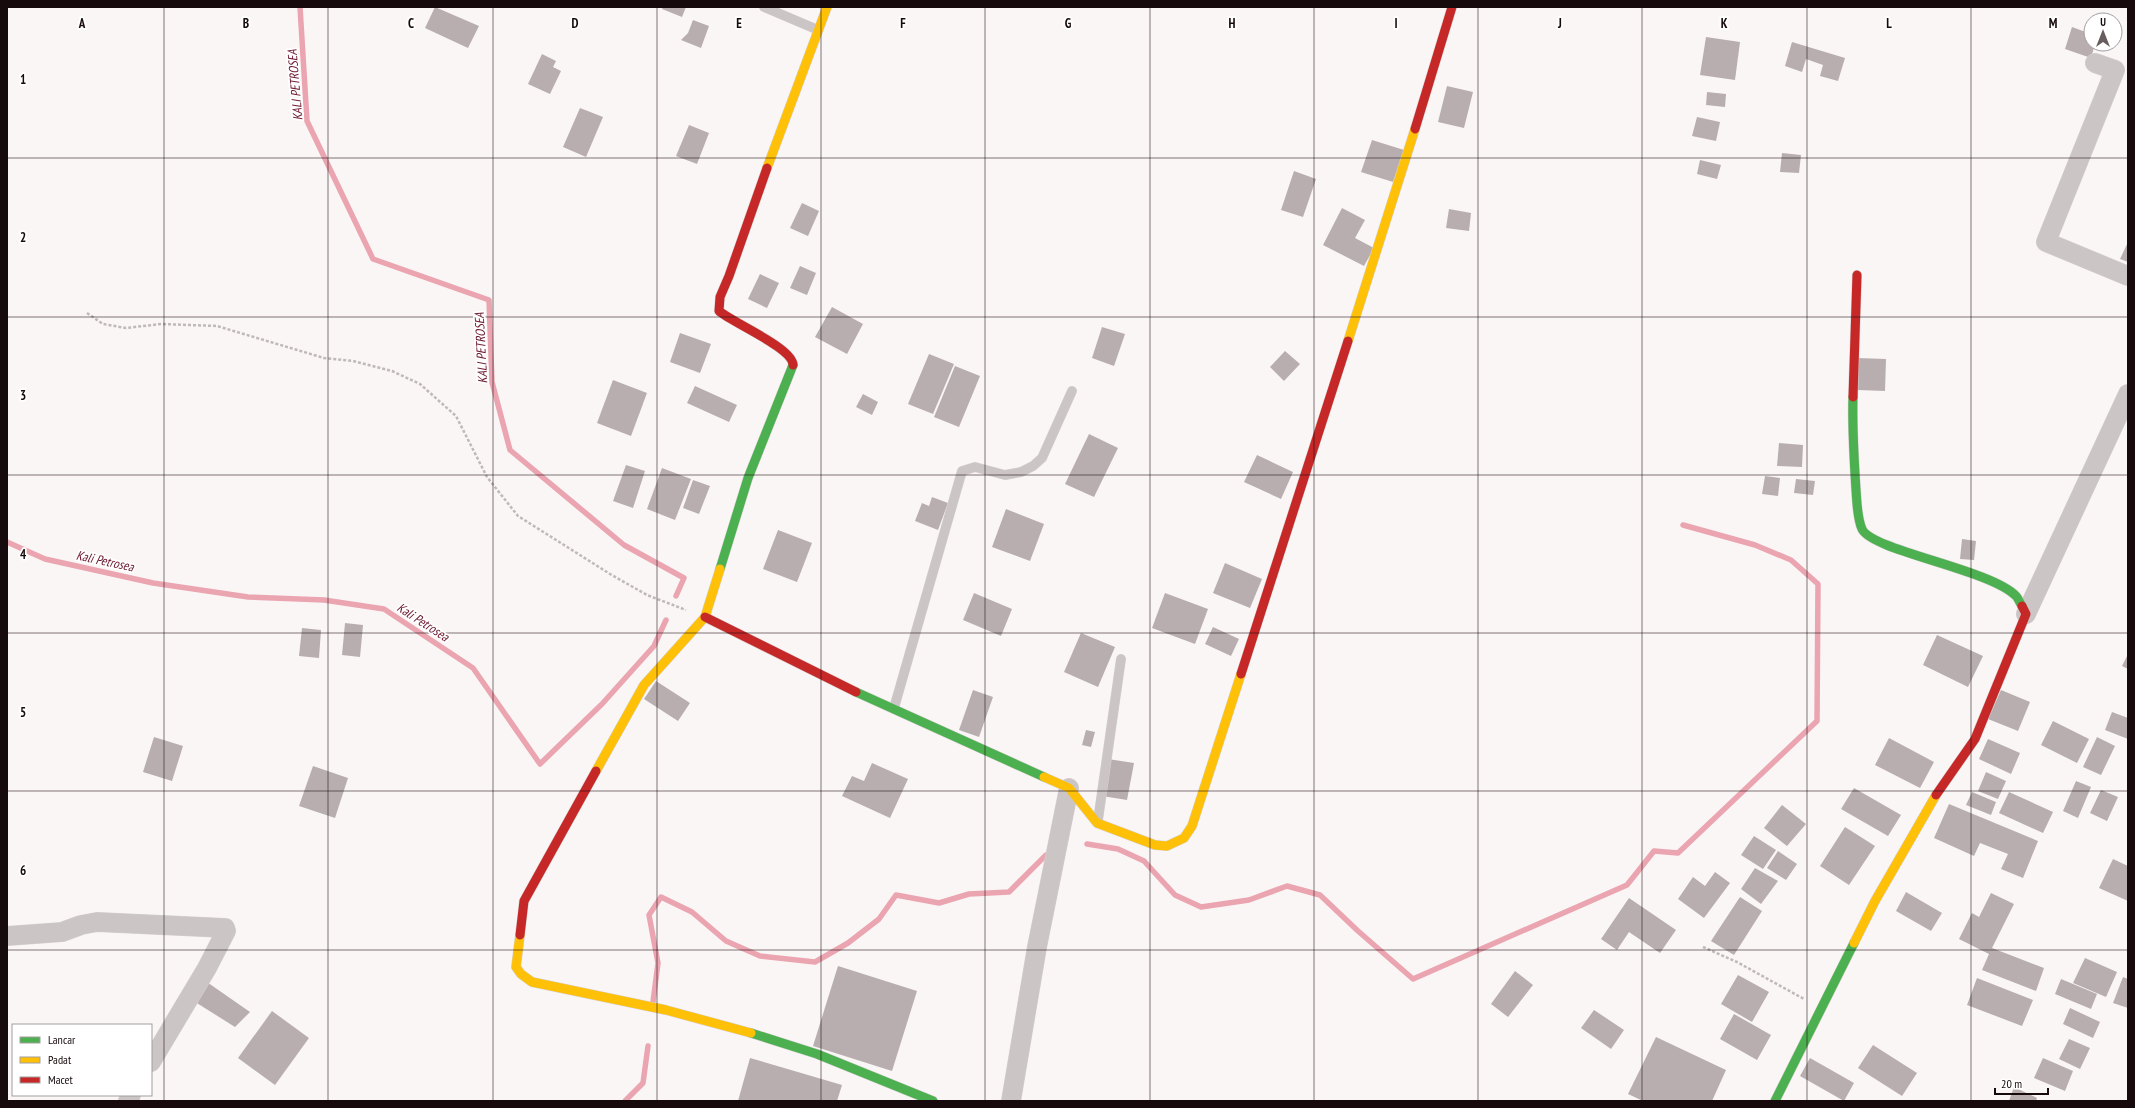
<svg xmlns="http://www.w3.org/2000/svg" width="2135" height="1108" viewBox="0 0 2135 1108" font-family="'PT Sans Narrow',sans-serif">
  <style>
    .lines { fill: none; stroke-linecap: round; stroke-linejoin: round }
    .stream { stroke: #eaa5b1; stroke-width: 5.5 }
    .building { fill: #b8aeaf }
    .lane-casing { stroke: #d6d1d1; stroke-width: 10 }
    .street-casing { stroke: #d6d1d1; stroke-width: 20 }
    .fast-casing { stroke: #d6d1d1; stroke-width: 10 }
    .slow-casing { stroke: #d6d1d1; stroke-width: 10 }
    .jam-casing { stroke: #d6d1d1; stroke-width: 10 }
    .path { stroke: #bfb9ba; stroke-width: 2.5; stroke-dasharray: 3 2; stroke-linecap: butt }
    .lane { stroke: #cbc5c6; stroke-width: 9 }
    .street { stroke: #cbc5c6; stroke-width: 19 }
    .fast { stroke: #4caf50; stroke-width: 9 }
    .slow { stroke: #ffc107; stroke-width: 9 }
    .jam { stroke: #c62828; stroke-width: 9 }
    .grid { fill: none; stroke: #170a0c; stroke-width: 1; stroke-opacity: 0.55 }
    .labels { text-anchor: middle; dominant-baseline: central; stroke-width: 3.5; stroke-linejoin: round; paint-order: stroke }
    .water-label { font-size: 13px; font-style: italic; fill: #6c172f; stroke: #fff }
    .grid-label { font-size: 13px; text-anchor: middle; font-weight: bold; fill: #170a0c; stroke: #fff; stroke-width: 3.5; stroke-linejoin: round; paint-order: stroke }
  </style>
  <rect width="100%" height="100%" fill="#fbf6f6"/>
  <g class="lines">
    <g class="stream">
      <polyline points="300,7 307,121 373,259 489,300 492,382 510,450 624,545 684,578 676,596"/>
      <polyline points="7,542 45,559 153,583 248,597 324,600 384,609 473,668 540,764 602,704 654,646 666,620"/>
      <polyline points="1087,844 1118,849 1144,861 1175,895 1201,907 1249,900 1287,886 1320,895 1358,931 1413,979 1627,885 1654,851 1678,853 1817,721 1818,584 1791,560 1755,545 1683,525"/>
      <polyline points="653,1002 658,963 649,915 661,897 692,912 726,941 760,956 815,962 848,943 879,919 896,895 939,903 969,894 1009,892 1046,855 1051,853"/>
      <polyline points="625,1101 643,1083 648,1046"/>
    </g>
  </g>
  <g class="building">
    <polygon points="435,7 479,26 468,48 425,28"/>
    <polygon points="663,7 686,7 682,17 662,9"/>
    <polygon points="693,20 709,26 701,48 681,40 688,33"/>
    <polygon points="2072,27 2091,34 2091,44 2095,44 2091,58 2065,49"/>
    <polygon points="1706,37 1740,42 1735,80 1700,75"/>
    <polygon points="1792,42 1845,58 1838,81 1820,76 1823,65 1806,59 1802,72 1785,66"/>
    <polygon points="542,54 556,61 553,67 561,71 550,94 528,84"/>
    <polygon points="1447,86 1473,92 1464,128 1438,122"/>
    <polygon points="1707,92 1726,94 1725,107 1706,105"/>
    <polygon points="580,108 603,117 586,157 563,147"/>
    <polygon points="1697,117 1720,122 1716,141 1692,136"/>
    <polygon points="689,125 709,133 697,164 676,156"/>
    <polygon points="1372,140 1404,150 1393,182 1361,172"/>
    <polygon points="1782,153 1801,155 1799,173 1780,172"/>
    <polygon points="1700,160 1721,165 1717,179 1697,174"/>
    <polygon points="1294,171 1316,179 1303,217 1281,210"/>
    <polygon points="802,203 819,211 808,236 790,228"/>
    <polygon points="1342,208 1365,220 1355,238 1374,248 1364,266 1323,245"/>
    <polygon points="1449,209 1471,213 1469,231 1446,228"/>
    <polygon points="2128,242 2128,262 2120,259"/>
    <polygon points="800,266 816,273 807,295 790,288"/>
    <polygon points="760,274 779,283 767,308 748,299"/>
    <polygon points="832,307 863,324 847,354 815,337"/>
    <polygon points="1102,327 1125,334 1114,366 1092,358"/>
    <polygon points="680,333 711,344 700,373 670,362"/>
    <polygon points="1285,351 1300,364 1284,381 1270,367"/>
    <polygon points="929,354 954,364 933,414 908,404"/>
    <polygon points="1858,358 1886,359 1885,391 1858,390"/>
    <polygon points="955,366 980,376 959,427 934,417"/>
    <polygon points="613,380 647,393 631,436 597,423"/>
    <polygon points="695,386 737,405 729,422 687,403"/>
    <polygon points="863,394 878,402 872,415 856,407"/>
    <polygon points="1089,434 1118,448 1094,497 1065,484"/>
    <polygon points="1779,443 1803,445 1802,467 1777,466"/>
    <polygon points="1257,455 1293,472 1281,499 1244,482"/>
    <polygon points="626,465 645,471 633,508 613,501"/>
    <polygon points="662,468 691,479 675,520 647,509"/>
    <polygon points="1765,476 1780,478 1778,496 1762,494"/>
    <polygon points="1796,479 1815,481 1813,495 1794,493"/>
    <polygon points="693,480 710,486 699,514 683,508"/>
    <polygon points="932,497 948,503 938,530 915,521 922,503 929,506"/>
    <polygon points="1006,509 1044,524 1030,561 992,547"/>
    <polygon points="778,530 812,543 797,582 763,569"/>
    <polygon points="1962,539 1976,541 1974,560 1960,559"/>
    <polygon points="1225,563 1262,579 1250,608 1213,593"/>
    <polygon points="974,593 1012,609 1001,636 963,620"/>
    <polygon points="1165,593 1208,609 1195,644 1152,628"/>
    <polygon points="345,623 363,625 360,657 342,655"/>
    <polygon points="1213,627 1239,639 1231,656 1205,644"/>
    <polygon points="302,628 321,630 319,658 299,656"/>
    <polygon points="1081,633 1115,647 1098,687 1064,672"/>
    <polygon points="1937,635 1983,656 1968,687 1923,665"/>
    <polygon points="2128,654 2128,669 2122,666"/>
    <polygon points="656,681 690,703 678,721 644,699"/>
    <polygon points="973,690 993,697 979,737 959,730"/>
    <polygon points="2001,690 2030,702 2018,731 1988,719"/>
    <polygon points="2112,712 2128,718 2128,739 2105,730"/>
    <polygon points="2053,721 2089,739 2077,763 2041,745"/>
    <polygon points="1086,730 1095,732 1091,747 1082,745"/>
    <polygon points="154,737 183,746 172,781 143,772"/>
    <polygon points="2097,737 2115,746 2101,775 2083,767"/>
    <polygon points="1889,738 1934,762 1920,788 1875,765"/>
    <polygon points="1988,739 2020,753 2011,774 1979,759"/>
    <polygon points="1108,759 1134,763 1127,800 1102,796"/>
    <polygon points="872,763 908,779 890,818 842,796 852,776 864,781"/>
    <polygon points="313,766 348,778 335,818 299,806"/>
    <polygon points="1986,772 2006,781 1998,799 1978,791"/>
    <polygon points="2076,781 2091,787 2078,818 2063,811"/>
    <polygon points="1854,788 1901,815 1888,836 1841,809"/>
    <polygon points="2101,790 2118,797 2107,821 2090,813"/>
    <polygon points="1972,792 1996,802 1991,815 1966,805"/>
    <polygon points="2009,792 2053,812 2043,833 1999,813"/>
    <polygon points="1949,804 2038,841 2023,878 2001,869 2008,854 1980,843 1974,856 1934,838"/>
    <polygon points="1782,805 1806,824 1787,846 1764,828"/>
    <polygon points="1845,827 1875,846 1849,885 1820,866"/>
    <polygon points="1754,836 1776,850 1763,869 1741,855"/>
    <polygon points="1778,851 1797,864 1786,880 1767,868"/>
    <polygon points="2113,859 2128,866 2128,901 2099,888"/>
    <polygon points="1755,868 1778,881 1761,904 1741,889"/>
    <polygon points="1715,872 1730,883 1704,918 1678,899 1693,877 1705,886"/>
    <polygon points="1906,892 1942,913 1931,931 1896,911"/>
    <polygon points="1991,893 2014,904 1992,948 2044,968 2036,991 1982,970 1989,954 1959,939 1972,913 1979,917"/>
    <polygon points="1740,897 1762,911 1734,955 1711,941"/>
    <polygon points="1629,898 1676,930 1660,953 1629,932 1617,950 1601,939"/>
    <polygon points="2085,958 2117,972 2106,997 2073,983"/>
    <polygon points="838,966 917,991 892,1071 813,1046"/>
    <polygon points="1515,971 1533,985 1508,1017 1491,1004"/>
    <polygon points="1738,975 1769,992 1752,1022 1721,1004"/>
    <polygon points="2123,977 2128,979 2128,1008 2113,1003"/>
    <polygon points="1977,978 2033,1000 2022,1026 1967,1005"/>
    <polygon points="2061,979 2097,994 2091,1009 2055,994"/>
    <polygon points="204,980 250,1012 235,1027 192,1000"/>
    <polygon points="2070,1008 2100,1022 2093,1038 2063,1024"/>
    <polygon points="1594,1010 1624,1030 1611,1049 1581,1028"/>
    <polygon points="272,1011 309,1038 275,1085 238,1058"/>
    <polygon points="1734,1014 1771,1035 1757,1060 1720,1039"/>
    <polygon points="1656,1037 1726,1070 1712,1101 1643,1101 1628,1094"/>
    <polygon points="2069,1039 2090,1048 2080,1069 2059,1059"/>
    <polygon points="1873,1045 1917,1073 1902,1096 1858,1068"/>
    <polygon points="750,1058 842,1085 837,1101 738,1101"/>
    <polygon points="1810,1058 1854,1083 1844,1101 1800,1076"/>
    <polygon points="2043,1058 2073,1071 2065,1091 2034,1078"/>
    <polygon points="2014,1087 2037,1098 2036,1101 2009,1101"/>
  </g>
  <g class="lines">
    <g class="lane-casing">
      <g id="lane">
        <polyline points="764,7 818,30"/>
        <polyline points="894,708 962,471 975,467 1005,475 1021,472 1033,466 1042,458 1072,391"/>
        <polyline points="1098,820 1121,659"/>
      </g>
    </g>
    <g class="street-casing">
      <g id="street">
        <polyline points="2095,63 2115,70 2046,242 2128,276"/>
        <polyline points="2026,614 2128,394"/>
        <polyline points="7,936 62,932 81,925 97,922 225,928 226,931 207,968 151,1062"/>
        <polyline points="128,1101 131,1095"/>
        <polyline points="1011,1101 1037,947 1069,788"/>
      </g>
    </g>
    <g class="fast-casing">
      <g id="fast">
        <path d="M1853,397C1852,428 1854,459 1856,490C1857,502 1857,518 1862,529C1872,551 1990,569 2016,596C2018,598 2020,603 2022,606"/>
        <polyline points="720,569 748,478 793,365"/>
        <polyline points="856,692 1044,777"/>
        <polyline points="751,1033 817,1054 933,1101"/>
        <polyline points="1775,1101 1854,943"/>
      </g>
    </g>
    <g class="slow-casing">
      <g id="slow">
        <polyline points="767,168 827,7"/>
        <polyline points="1348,341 1415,129"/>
        <polyline points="596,771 644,685 705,617 720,569"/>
        <polyline points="1044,777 1069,788 1097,823 1155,845 1167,846 1184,838 1192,826 1241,674"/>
        <polyline points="520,935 516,967 521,974 532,982 666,1010 751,1033"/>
        <polyline points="1854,943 1875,901 1936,795"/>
      </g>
    </g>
    <g class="jam-casing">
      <g id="jam">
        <polyline points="1415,129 1452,7"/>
        <path d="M767,168L729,276L720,297L719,311C733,323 793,348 793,365"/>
        <polyline points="1853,397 1857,275"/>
        <polyline points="705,617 856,692"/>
        <polyline points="1241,674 1348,341"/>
        <polyline points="1936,795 1975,739 2026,614 2022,606"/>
        <polyline points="520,935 524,901 596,771"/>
      </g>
    </g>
    <g class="path">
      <polyline points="87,313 103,324 126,328 161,324 217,326 324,358 353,361 392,371 420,384 456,416 487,477 518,516 610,574 647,595 686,610"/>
      <polyline points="1703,947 1737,962 1804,999"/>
    </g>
    <use href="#lane" class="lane"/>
    <use href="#street" class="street"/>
    <use href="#fast" class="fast"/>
    <use href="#slow" class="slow"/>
    <use href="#jam" class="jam"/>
  </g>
  <path class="grid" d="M164,7V1101M328,7V1101M493,7V1101M657,7V1101M821,7V1101M985,7V1101M1150,7V1101M1314,7V1101M1478,7V1101M1642,7V1101M1807,7V1101M1971,7V1101M7,158H2128M7,317H2128M7,475H2128M7,633H2128M7,791H2128M7,950H2128"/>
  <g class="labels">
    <g class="water-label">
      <text transform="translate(295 85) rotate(-95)">KALI PETROSEA</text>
      <text transform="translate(481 348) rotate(-93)">KALI PETROSEA</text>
      <text transform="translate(105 561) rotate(12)">Kali Petrosea</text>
      <text transform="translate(423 622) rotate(33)">Kali Petrosea</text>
    </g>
  </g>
  <g class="grid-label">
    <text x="82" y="28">A</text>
    <text x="246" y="28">B</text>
    <text x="411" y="28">C</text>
    <text x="575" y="28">D</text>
    <text x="739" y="28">E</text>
    <text x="903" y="28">F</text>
    <text x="1068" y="28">G</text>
    <text x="1232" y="28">H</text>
    <text x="1396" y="28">I</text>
    <text x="1560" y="28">J</text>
    <text x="1724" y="28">K</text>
    <text x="1889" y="28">L</text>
    <text x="2053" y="28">M</text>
    <text x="23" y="84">1</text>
    <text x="23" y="242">2</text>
    <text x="23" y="400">3</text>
    <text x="23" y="559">4</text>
    <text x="23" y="717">5</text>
    <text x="23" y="875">6</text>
  </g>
  <rect width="2135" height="1108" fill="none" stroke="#170a0c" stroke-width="16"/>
  <rect x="12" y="1024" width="140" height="72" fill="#ffffff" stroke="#a29d9e"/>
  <rect x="20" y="1037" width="20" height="6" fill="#4caf50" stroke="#a29d9e"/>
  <text x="48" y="1044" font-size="12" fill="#170a0c">Lancar</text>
  <rect x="20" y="1057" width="20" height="6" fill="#ffc107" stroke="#a29d9e"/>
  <text x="48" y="1064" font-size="12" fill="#170a0c">Padat</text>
  <rect x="20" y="1077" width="20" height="6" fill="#c62828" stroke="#a29d9e"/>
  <text x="48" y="1084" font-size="12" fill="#170a0c">Macet</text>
  <g transform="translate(2103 32)"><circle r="19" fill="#ffffff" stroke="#a29d9e"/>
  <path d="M0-3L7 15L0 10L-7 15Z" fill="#675d5e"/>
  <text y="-6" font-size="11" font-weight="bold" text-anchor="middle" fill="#170a0c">U</text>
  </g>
  <path d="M1995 1088v6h53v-6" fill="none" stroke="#170a0c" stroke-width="2"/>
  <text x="2001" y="1088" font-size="12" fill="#170a0c" stroke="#ffffff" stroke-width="3" paint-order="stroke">20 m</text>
</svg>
